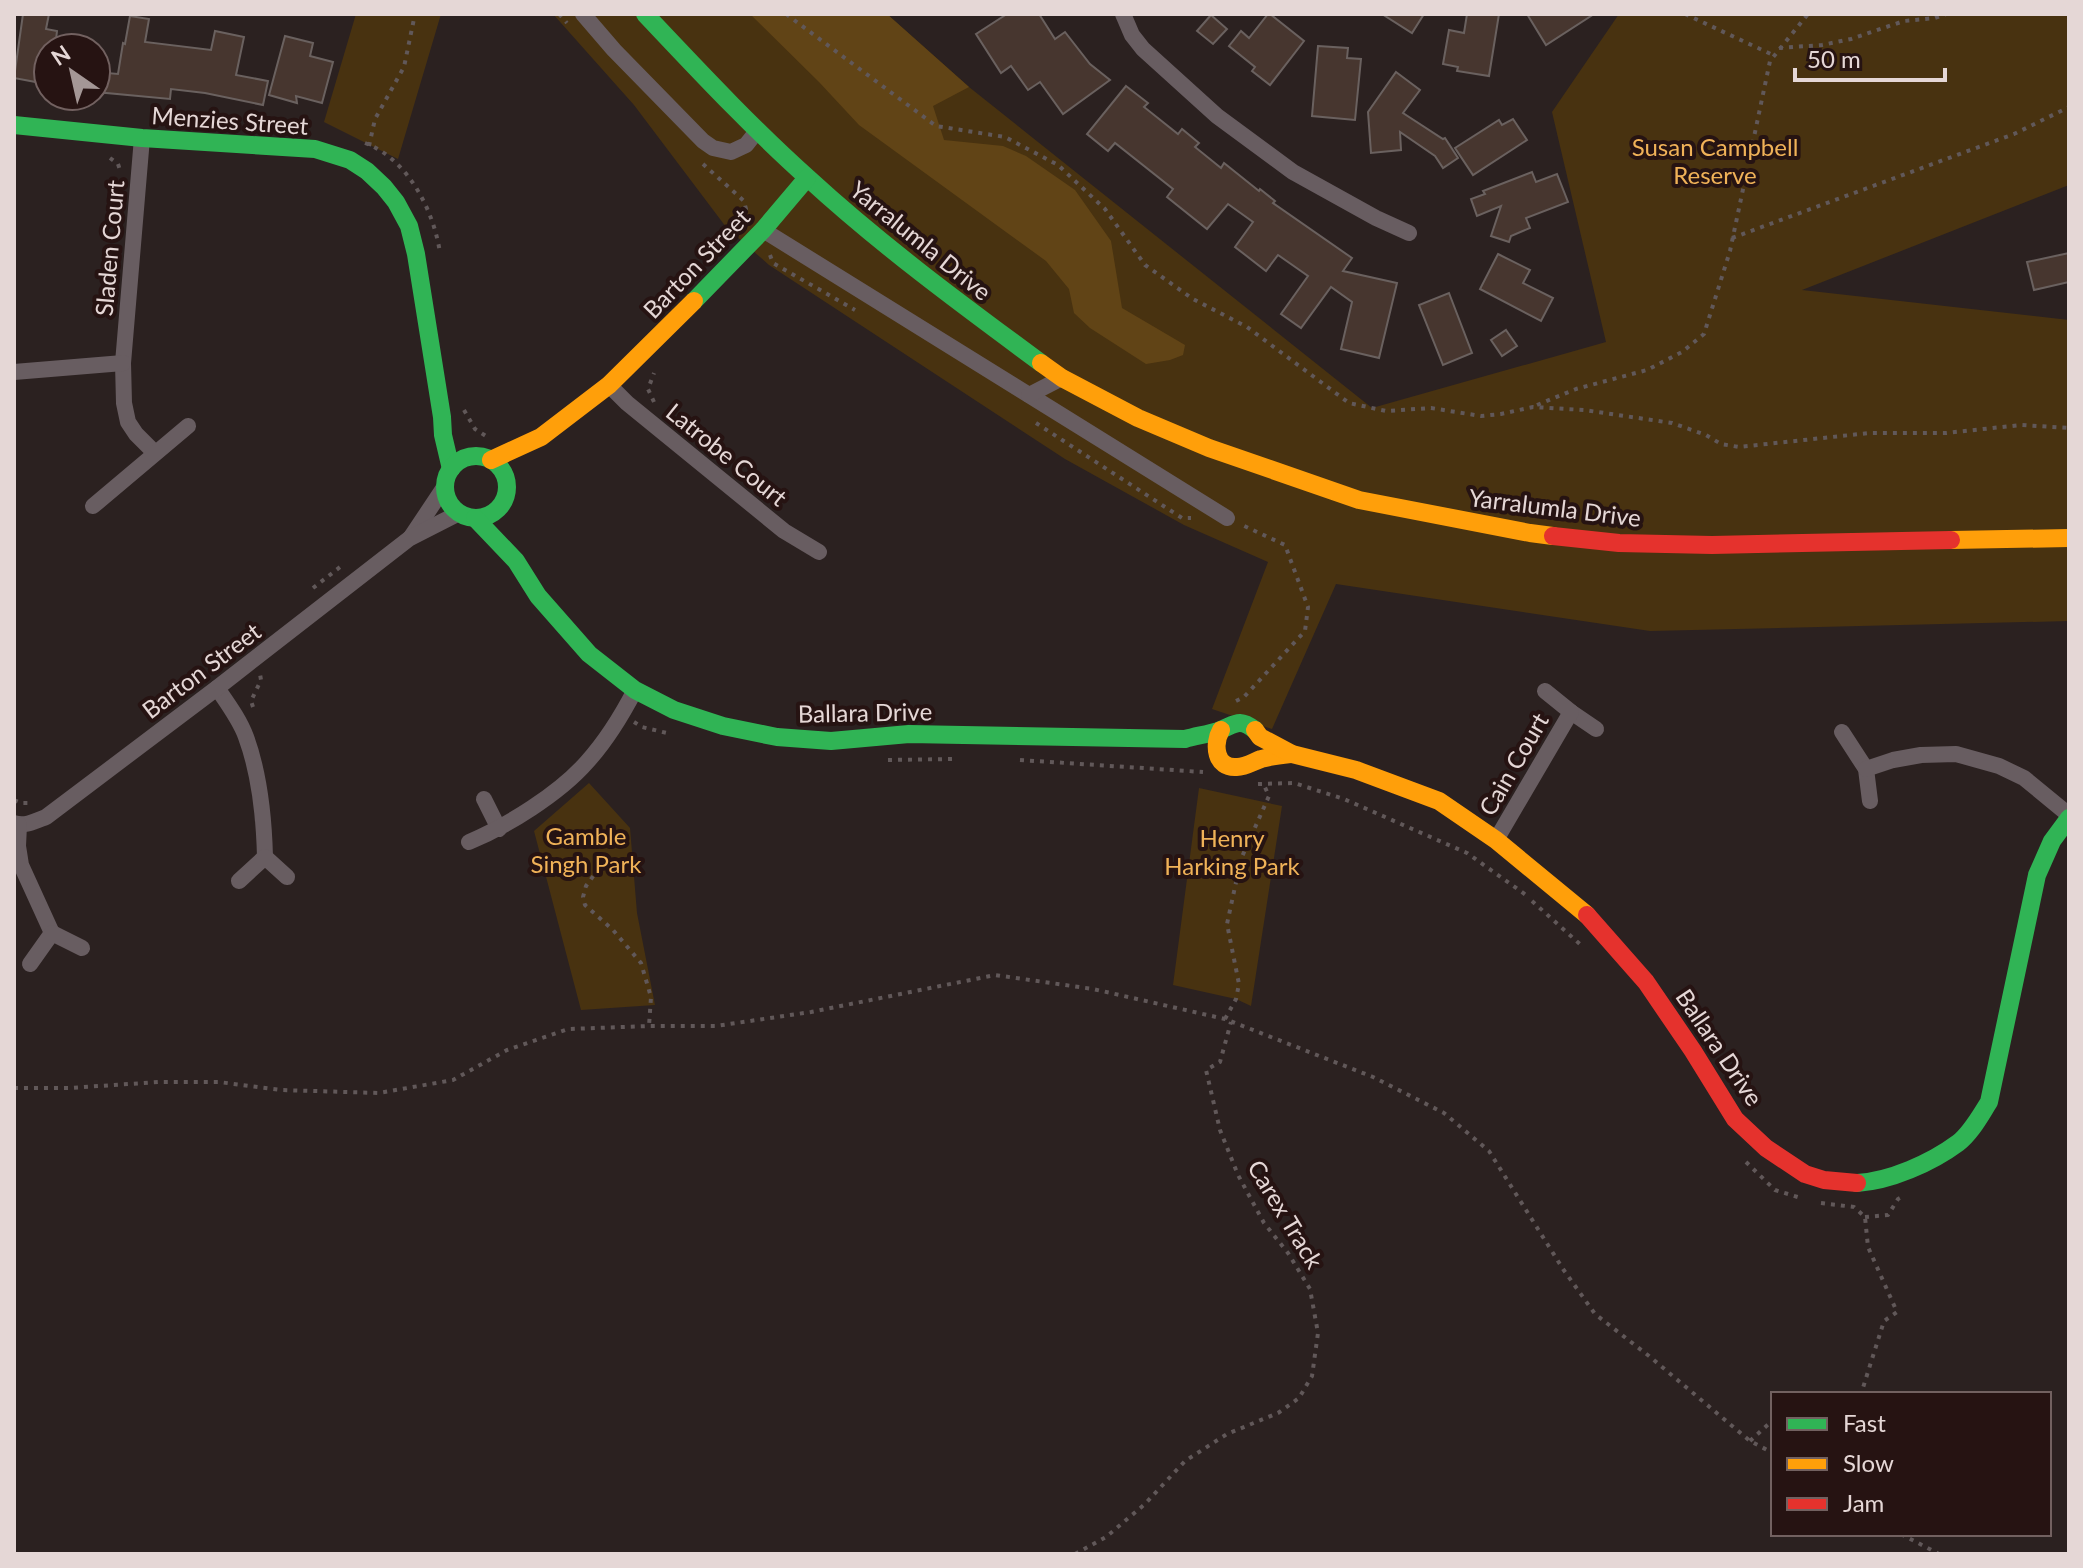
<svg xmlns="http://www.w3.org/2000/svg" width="2083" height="1568" viewBox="0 0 2083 1568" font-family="Lato,sans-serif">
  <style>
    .green { fill: #483210 }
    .forest { fill: #614416 }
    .building { fill: #47362f; stroke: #6a615f; stroke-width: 2 }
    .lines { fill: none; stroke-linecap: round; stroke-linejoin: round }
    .path { stroke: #615859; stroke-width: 4; stroke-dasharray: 4 6; stroke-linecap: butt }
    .street { stroke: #685d61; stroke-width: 16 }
    .fast { stroke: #30b455; stroke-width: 18 }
    .slow { stroke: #ff9f0a; stroke-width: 18 }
    .jam { stroke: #e5322d; stroke-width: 18 }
    .labels { text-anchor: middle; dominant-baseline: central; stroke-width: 8; stroke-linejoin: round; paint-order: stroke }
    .street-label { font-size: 24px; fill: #e5d7d6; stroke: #261312 }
    .park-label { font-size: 24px; fill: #f0b258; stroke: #261312 }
  </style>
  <rect width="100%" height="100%" fill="#2b2120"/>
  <g class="green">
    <polygon points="356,14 441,14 398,159 324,122"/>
    <polygon points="553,14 887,14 969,87 1372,408 1606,342 1552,112 1619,14 2069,14 2069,185 1802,290 2069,320 2069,621 1650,631 1336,584 1272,729 1212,709 1268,562 1184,525 1065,459 769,265 726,227 634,105"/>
    <polygon points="589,783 630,828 637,913 655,1005 581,1010 534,831"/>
    <polygon points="1199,788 1282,806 1251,1006 1236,999 1173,985"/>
  </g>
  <polygon class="forest" points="750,14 887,14 969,87 933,106 944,140 1003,146 1026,156 1075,190 1111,241 1122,308 1185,345 1183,355 1170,360 1146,364 1090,328 1074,313 1069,289 1046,261 859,125 819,82"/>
  <g class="building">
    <polygon points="23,14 49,14 46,29 57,31 55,48 48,48 48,65 44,64 41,83 14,78"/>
    <polygon points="1007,14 1039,14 1055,39 1065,32 1090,64 1110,80 1063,114 1040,82 1028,90 1011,66 1001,73 976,34"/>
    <polygon points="1268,14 1270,14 1304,41 1270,85 1252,71 1255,67 1229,46 1241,31 1249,38"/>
    <polygon points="1382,14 1424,14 1412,33"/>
    <polygon points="1467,14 1499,14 1489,76 1457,71 1458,67 1443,64 1449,30 1464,33"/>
    <polygon points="1527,14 1594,14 1546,45"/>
    <polygon points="1211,15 1227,29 1213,44 1197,31"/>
    <polygon points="130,16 149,19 145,42 211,50 215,31 244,37 236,75 268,81 263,105 205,93 171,89 170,99 96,92 96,72 118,74 123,43 125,44"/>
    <polygon points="285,36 313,43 310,56 333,62 322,103 296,96 297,103 269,95"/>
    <polygon points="1318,46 1348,48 1347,58 1361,59 1355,120 1312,116"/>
    <polygon points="1396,72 1420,90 1403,113 1443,139 1445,138 1458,158 1443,168 1435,156 1400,132 1401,150 1371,153 1368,112"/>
    <polygon points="1126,86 1148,103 1144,107 1178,134 1182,129 1199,143 1195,147 1221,168 1224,163 1259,191 1260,189 1275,201 1273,203 1352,258 1343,271 1397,283 1379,358 1341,349 1352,302 1331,287 1301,328 1281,314 1308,276 1278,255 1266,271 1235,247 1253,222 1228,204 1207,229 1167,197 1173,189 1115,143 1108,151 1087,134"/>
    <polygon points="1513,119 1527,140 1473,175 1455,148 1499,120 1502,125"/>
    <polygon points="1532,172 1536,182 1557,174 1568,202 1526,218 1530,228 1511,236 1509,242 1491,236 1501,206 1477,216 1471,199 1485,194 1483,191"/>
    <polygon points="2069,253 2069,282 2034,290 2027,262"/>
    <polygon points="1498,254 1530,270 1523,283 1553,298 1541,321 1480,289"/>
    <polygon points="1449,293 1472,353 1443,365 1419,305"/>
    <polygon points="1506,330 1517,346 1502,356 1491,340"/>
  </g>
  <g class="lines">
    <g class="path">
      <polyline points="559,14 567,23"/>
      <polyline points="786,14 936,126 1005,137 1058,165 1105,209 1145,265 1193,299 1247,327 1349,403 1386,411 1431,408 1481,416 1501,414 1533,407 1584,410 1672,423 1706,435 1721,444 1739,447 1869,433 1946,433 2021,425 2069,428"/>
      <polyline points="1685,14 1773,55"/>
      <polyline points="1779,48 1822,45 1851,39 1904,21 1935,18 1946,14"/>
      <path d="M365,143C408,159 434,211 440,253"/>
      <polyline points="369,146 375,119 404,67 415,14"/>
      <polyline points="110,158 118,164 121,173"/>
      <polyline points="703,164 744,201 746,209 744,217"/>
      <polyline points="1732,238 2014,134 2069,107"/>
      <polyline points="770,255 773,263 855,310"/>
      <polyline points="654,402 648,389 654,373"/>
      <polyline points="1537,405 1576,389 1647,370 1682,352 1704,334 1730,251 1770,61 1808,14"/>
      <polyline points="464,410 475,429 489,438"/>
      <polyline points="1036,423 1182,518 1191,518"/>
      <polyline points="313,588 344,564"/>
      <polyline points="1236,701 1244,697 1305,631 1308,607 1285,545 1240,524"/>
      <polyline points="253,707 251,701 261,680 260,674"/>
      <polyline points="634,722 642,727 671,734"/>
      <polyline points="888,760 952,759"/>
      <polyline points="1020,760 1203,772"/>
      <polyline points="1258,784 1294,783 1344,799 1467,853 1526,895"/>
      <polyline points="14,800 21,803 31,803"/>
      <polyline points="605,860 586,886 583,897 585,905 613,930 641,963 651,997 649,1026"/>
      <polyline points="1532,901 1582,946"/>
      <polyline points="1225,1019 1236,999 1239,984 1227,924 1241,859 1269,796 1263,783"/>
      <polyline points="14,1088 69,1088 159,1082 219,1082 281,1090 379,1093 453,1080 507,1050 568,1029 649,1026 716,1026 811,1012 995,975 1093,989 1225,1019 1373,1077 1444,1113 1489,1151 1563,1269 1595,1314 1649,1356 1750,1441 1773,1453"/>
      <polyline points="1746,1162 1775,1190 1801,1198"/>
      <polyline points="1821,1203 1854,1207 1865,1217 1868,1247 1897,1312 1884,1321 1861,1394"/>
      <polyline points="1865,1217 1888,1215 1898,1199 1902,1197"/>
      <polyline points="1750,1441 1773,1420"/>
      <polyline points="1901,1534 1939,1554"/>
      <polyline points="1075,1554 1106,1537 1145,1504 1185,1461 1227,1434 1278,1413 1299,1398 1312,1376 1318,1333 1310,1289 1288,1253 1264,1223 1238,1175 1220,1130 1206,1070 1220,1062 1231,1022"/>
    </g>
    <g class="street">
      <polyline points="583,14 614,50 703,141 713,148 731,152 746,145 758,130"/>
      <polyline points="1123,14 1132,35 1143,49 1217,116 1293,172 1376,218 1409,233"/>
      <polyline points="142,138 123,363 124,403 128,422 136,434 155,453"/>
      <polyline points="763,230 1227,518"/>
      <polyline points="14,372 123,363"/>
      <polyline points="609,385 627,403 784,531 819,552"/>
      <polyline points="1029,395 1062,378"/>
      <polyline points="93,506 188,426"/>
      <polyline points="411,537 445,486"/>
      <path d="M217,688C228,704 240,720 246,737C260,775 264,817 265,857"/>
      <polyline points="1571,712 1596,729"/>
      <polyline points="1842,732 1866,769 1870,801"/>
      <polyline points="1866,769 1893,760 1921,755 1956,754 1999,766 2024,778 2069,815"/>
      <polyline points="484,799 499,829"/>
      <path d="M14,823C25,827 36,821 46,817L217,688L410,538L459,513"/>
      <polyline points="19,825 18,846 21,865 52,933"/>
      <polyline points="1496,840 1571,712 1545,691"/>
      <path d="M469,842C507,826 559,794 587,762C606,741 622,715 635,690"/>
      <polyline points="239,881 265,857 287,877"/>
      <polyline points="30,964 52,933 82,948"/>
    </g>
    <g class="fast">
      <path d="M645,14C698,70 751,127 808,178C881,245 961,304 1041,363"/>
      <polyline points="14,125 142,138 315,149 350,160 367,171 384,187 396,202 409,226 416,254 442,417 443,435 451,469"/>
      <polyline points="694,301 763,230 807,178"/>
      <circle cx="476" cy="487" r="31"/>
      <path d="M475,518L516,561L538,596L589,654L635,690L674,710L723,726L777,737L831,741L909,734L1185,739C1196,736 1208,734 1218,731C1235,725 1238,717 1255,730"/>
      <path d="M1857,1183C1890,1181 1931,1163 1958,1143C1971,1133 1980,1116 1989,1102L2037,875L2052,841L2069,818"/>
    </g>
    <g class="slow">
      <polyline points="1041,363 1062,378 1138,418 1209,448 1359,500 1530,533 1553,536"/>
      <polyline points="491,460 541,437 609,385 694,301"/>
      <polyline points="1951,540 2069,538"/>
      <path d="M1221,730C1213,744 1215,769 1237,767C1245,767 1253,762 1261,759C1271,756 1282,755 1292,754"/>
      <polyline points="1255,730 1260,737 1292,754 1356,770 1439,801 1496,840 1587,915"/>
    </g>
    <g class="jam">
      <polyline points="1553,536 1619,543 1712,545 1951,540"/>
      <polyline points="1587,915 1646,982 1693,1051 1735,1119 1766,1148 1805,1174 1824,1180 1857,1183"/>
    </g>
  </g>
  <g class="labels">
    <g class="street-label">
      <text transform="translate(230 120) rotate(4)">Menzies Street</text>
      <text transform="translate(921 240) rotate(39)">Yarralumla Drive</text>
      <text transform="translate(109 248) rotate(-85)">Sladen Court</text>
      <text transform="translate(696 263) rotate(-46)">Barton Street</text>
      <text transform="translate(727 454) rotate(39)">Latrobe Court</text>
      <text transform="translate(1555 507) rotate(7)">Yarralumla Drive</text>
      <text transform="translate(201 670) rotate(-37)">Barton Street</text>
      <text transform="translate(865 712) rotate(-1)">Ballara Drive</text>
      <text transform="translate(1513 764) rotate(-60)">Cain Court</text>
      <text transform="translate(1720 1047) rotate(56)">Ballara Drive</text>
      <text transform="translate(1286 1214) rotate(59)">Carex Track</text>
    </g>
    <g class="park-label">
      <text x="1715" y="146">Susan Campbell<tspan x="1715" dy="28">Reserve</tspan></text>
      <text x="586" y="835">Gamble<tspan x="586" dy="28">Singh Park</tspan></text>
      <text x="1232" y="837">Henry<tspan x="1232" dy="28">Harking Park</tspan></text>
    </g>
  </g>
  <rect width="2083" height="1568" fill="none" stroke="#e5d7d6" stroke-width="32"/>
  <rect x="1771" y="1392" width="280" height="144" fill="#261312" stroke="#726160" stroke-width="2"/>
  <rect x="1787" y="1418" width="40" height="12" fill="#30b455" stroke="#726160" stroke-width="2"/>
  <text x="1843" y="1432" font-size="24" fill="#e5d7d6">Fast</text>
  <rect x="1787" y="1458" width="40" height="12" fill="#ff9f0a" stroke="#726160" stroke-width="2"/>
  <text x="1843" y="1472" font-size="24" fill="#e5d7d6">Slow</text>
  <rect x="1787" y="1498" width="40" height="12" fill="#e5322d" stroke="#726160" stroke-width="2"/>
  <text x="1843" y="1512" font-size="24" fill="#e5d7d6">Jam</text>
  <g transform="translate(72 72) rotate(326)"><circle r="38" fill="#261312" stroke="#726160" stroke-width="2"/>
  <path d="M0-6L14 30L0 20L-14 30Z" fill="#a49796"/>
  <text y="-12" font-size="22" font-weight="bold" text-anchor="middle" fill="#e5d7d6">N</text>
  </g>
  <path d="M1795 68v12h150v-12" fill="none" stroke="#e5d7d6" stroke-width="4"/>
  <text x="1807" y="68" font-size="24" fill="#e5d7d6" stroke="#261312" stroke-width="6" paint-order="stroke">50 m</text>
</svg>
